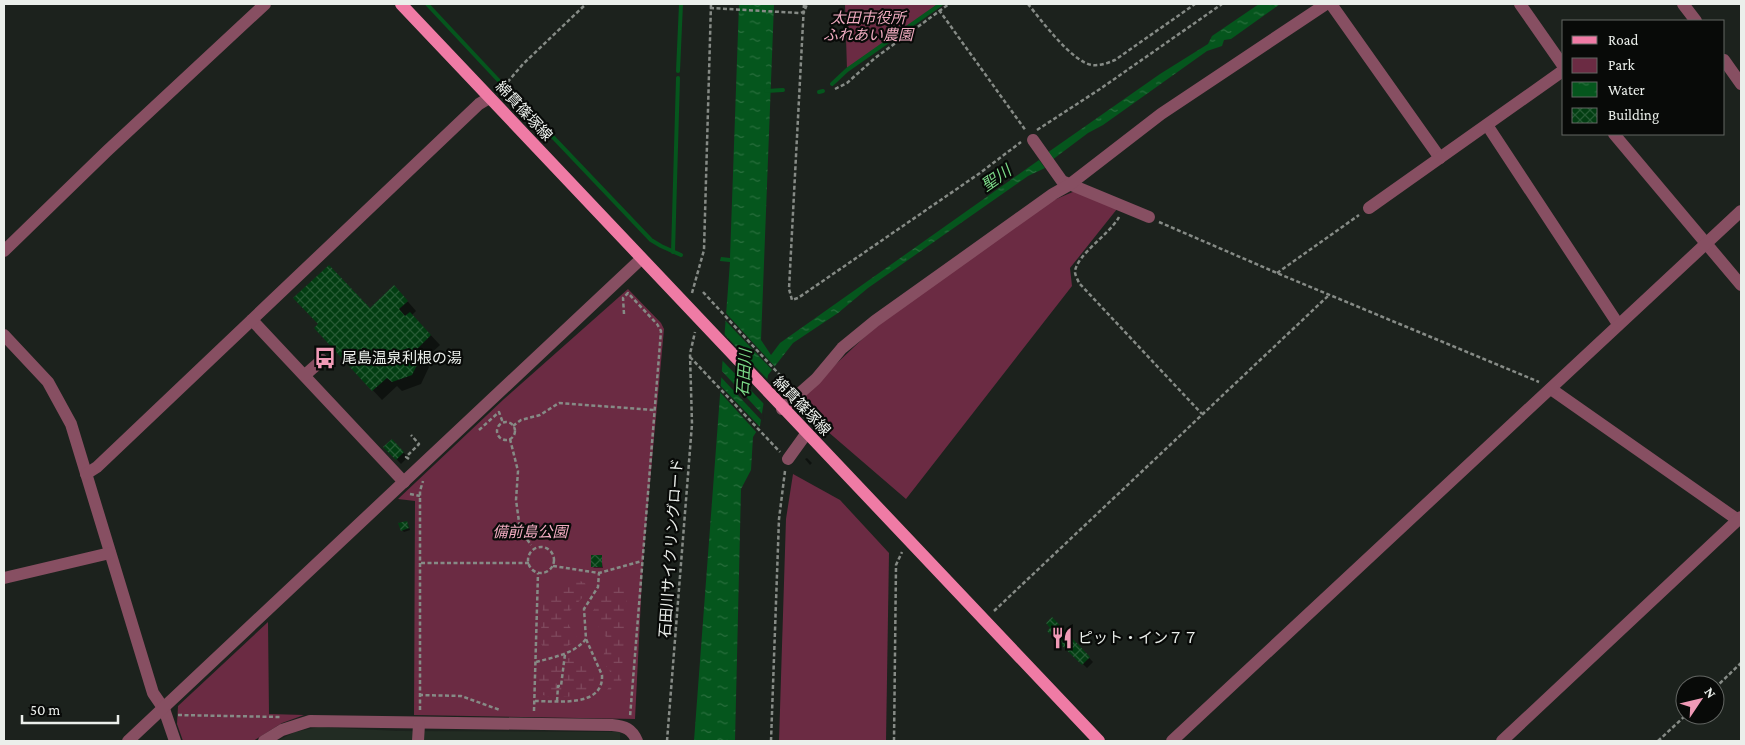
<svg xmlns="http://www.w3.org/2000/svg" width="1745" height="745" viewBox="0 0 1745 745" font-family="'Crimson Pro','Noto Sans JP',serif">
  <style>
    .built { fill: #222c23 }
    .green { fill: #6b2b43 }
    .wetland { fill: url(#wetland-marsh) }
    .water { fill: url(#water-ripples) }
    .pier { fill: #1c221d }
    .shadow { fill: #0007 }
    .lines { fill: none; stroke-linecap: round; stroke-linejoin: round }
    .stream { stroke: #05561d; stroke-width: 4 }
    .building { fill: url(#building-cross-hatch) }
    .path { stroke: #868b86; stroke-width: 2.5; stroke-dasharray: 4 2.5; stroke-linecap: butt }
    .minor { stroke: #874f62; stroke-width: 12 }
    .major { stroke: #ef7ba5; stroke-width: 12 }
    .labels { text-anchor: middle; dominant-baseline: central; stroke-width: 4.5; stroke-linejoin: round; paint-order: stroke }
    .park-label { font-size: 15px; font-style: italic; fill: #f2acc2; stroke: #080a08 }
    .street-label { font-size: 15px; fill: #ebefeb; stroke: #080a08 }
    .poi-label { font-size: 15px; fill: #ebefeb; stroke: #080a08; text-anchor: start }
    .water-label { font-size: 16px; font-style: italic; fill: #7bd987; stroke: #080a08 }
  </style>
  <defs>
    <pattern id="wetland-marsh" width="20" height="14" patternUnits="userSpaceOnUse" patternTransform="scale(1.25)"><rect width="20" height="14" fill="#6b2b43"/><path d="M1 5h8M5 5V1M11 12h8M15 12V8" fill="none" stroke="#804a5e"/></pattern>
    <pattern id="water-ripples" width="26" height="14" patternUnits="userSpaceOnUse" patternTransform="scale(1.25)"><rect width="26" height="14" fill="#05561d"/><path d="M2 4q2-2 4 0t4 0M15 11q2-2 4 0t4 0" fill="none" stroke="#2a6f3e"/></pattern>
    <pattern id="building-cross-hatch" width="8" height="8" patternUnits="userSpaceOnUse" patternTransform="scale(1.25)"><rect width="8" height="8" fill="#023e12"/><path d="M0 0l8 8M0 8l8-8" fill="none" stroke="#275a35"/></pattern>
  </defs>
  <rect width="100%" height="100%" fill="#1c221d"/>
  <polygon class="built" points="319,727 397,731 620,732 620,741 277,741 295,732"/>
  <g class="green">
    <polygon points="845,4 941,4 847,70"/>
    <polygon points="1075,191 1117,209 1070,268 1072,286 906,499 805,412 805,399 802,396 872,330 1047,203"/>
    <polygon points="628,289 661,323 664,329 643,559 635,719 414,715 415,501 398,499 504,399"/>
    <polygon points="793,474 840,500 889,553 886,741 779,741 786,519"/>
    <polygon points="268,622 269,714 304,715 282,723 253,741 183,741 177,724 178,706"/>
  </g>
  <g class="wetland">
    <path d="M573,578L585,583L587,590L583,597L568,613V624L577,638C570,650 555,648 543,647L540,642L544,596L565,588Z"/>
    <polygon points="619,581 624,586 627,594 621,683 605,697 603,697 614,678 603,661 606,637 590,615 610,587"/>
    <path d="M580,657L592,669L594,684C585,697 557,700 543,695C538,689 538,674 543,667L569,658Z"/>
  </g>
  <g class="water">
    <polygon points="739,4 774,4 761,340 771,355 780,343 1039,160 1045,168 1028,176 868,288 838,313 793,343 768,375 760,426 753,437 751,470 741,489 735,741 694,741 730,262 720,261 721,257 730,258"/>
    <polygon points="1259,4 1280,4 1231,39 1224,40 1222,46 1207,51 1103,125 1088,133 1052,160 1047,153 1160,74 1208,44 1212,36"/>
  </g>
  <g class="pier">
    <polygon points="724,311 777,369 774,372 723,318"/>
    <polygon points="722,332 770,382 766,406 720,358"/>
    <polygon points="719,368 764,416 763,422 719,375"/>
    <polygon points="718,383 761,428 758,434 718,390"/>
  </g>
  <g class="shadow">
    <polygon points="403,296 416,311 412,315 440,345 424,360 429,367 421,384 402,391 397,386 382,400 315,328"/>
    <polygon points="391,440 408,457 401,464 385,447"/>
    <polygon points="807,458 812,463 810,465 805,459"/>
    <polygon points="407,522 410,530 404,532 402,530"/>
    <polygon points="601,557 603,568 594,568 592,566"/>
    <polygon points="1052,619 1093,662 1087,668 1049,631 1052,628"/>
  </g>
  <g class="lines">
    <g class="stream">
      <polyline points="427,4 500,82"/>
      <polyline points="678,71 681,4"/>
      <polyline points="832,84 847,70 941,4"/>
      <polyline points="509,91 651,240 661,246 681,255"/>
      <polyline points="766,91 783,90"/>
      <polyline points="819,92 823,91"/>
      <polyline points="673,252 678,78"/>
    </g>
  </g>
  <g class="building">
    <polygon points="329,265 370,308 394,285 408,301 399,309 405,316 410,312 431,335 416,350 421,357 412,375 392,382 387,378 372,391 314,328 318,324 293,298"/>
    <polygon points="392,439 404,452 396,460 383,447"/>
    <polygon points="407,521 409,528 401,531 398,523"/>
    <rect x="591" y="555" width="11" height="12"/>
    <polygon points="1052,617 1090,657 1082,665 1047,631 1050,628 1046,623"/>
  </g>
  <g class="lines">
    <g class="path">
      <polyline points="804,4 789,289 792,300 798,298 980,173 1021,142"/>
      <path d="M1028,4C1041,20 1072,62 1092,65C1100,66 1108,63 1115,60L1195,4"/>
      <polyline points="710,8 799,13 804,12 807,4"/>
      <polyline points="939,10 1026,131"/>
      <polyline points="835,89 847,83 875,58 949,4"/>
      <polyline points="499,92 523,64 586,4"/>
      <polyline points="1037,130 1100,89 1222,4"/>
      <path d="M1119,217C1110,234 1076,255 1075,272C1075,275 1078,280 1079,283L1202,414"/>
      <polyline points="1159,222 1277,273 1539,382"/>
      <polyline points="1277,273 1359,215"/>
      <polyline points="703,292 790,386"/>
      <polyline points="692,293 704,250 711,4"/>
      <polyline points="624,314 623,298 628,293 657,324 661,331 630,717"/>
      <polyline points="690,357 780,452"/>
      <circle cx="506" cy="431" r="9"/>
      <polyline points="513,426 521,420 540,415 559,403 654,410"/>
      <polyline points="479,430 499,412 503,423"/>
      <polyline points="510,439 518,471 516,500 520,529 531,545"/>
      <polyline points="409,459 406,457 419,444 411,435"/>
      <polyline points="410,494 420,496"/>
      <circle cx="541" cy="560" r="13"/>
      <polyline points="421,563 529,563"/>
      <polyline points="553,566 599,573 642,561"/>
      <polyline points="994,611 1329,295"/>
      <path d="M536,662C554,657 574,654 586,639L584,609L598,587L599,573"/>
      <polyline points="1715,688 1741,663"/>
      <polyline points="419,695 461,696 500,710"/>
      <path d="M535,701C556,701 604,708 602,675L586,639"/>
      <polyline points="557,701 558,686 561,686 565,654"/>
      <polyline points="420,710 420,491 423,481"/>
      <polyline points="534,711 538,573"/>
      <polyline points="178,715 280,717"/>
      <polyline points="667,741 692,424 690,354 695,332"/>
      <polyline points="771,741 779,519 785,471"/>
      <polyline points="894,741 896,565 902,552"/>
      <polyline points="1658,741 1686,715"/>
    </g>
    <g class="minor">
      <polyline points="1331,4 1440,158"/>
      <polyline points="1520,4 1564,67"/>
      <polyline points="1683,4 1696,21"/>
      <polyline points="1724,60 1741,84"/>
      <polyline points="1487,125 1618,324"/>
      <polyline points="1614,134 1741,285"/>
      <polyline points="1033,140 1062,181 1149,217"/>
      <polyline points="1369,208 1564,70"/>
      <polyline points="4,251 107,151 265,4"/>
      <polyline points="252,320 404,482"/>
      <polyline points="4,335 48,382 71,424 153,693 164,709 175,741"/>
      <polyline points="305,375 322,360"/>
      <polyline points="1551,389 1738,520"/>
      <polyline points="782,409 816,379 842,348 875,321 1053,194 1069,185 1161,114 1326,4"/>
      <polyline points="788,459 806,434"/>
      <polyline points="86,474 97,467 479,104 489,98"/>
      <polyline points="4,578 110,553"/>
      <polyline points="128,741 641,259"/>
      <path d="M264,741L282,730L310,721L612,725C625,726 632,729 637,741"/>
      <polyline points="418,741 419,724"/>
      <polyline points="1172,741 1741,211"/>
      <polyline points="1502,741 1741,517"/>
    </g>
    <polyline class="major" points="401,4 1099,741"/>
  </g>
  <defs>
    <g id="bus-bare" transform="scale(1.725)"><path d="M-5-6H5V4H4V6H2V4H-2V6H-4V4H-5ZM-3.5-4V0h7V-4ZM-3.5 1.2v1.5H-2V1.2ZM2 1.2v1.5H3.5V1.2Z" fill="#f09ab6" stroke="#080a08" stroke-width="2.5" paint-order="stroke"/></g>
    <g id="restaurant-bare" transform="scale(1.725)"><path d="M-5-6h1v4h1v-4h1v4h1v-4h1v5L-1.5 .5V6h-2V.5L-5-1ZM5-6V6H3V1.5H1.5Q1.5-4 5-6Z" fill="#f09ab6" stroke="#080a08" stroke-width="2.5" paint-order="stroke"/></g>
  </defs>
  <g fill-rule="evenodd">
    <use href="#bus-bare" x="325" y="358"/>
    <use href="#restaurant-bare" x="1062" y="638"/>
  </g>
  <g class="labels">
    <g class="park-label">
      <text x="868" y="18">太田市役所<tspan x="868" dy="17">ふれあい農園</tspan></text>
      <text x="530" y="532">備前島公園</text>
    </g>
    <g class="street-label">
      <text transform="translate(524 111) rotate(47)">綿貫篠塚線</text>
      <text transform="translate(802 406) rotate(46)">綿貫篠塚線</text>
      <text transform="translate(671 548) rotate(-86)">石田川サイクリングロード</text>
    </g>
    <g class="poi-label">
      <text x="342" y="358">尾島温泉利根の湯</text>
      <text x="1078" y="638">ピット・イン７７</text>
    </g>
    <g class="water-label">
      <text transform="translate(996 178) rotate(-35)">聖川</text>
      <text transform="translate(744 373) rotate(-86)">石田川</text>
    </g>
  </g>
  <rect width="1745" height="745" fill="none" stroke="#ebefeb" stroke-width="10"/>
  <rect x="1562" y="20" width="162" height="115" fill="#080a08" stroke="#636663"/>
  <rect x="1572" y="36" width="25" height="8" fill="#ef7ba5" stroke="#636663"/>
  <text x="1608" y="45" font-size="15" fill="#ebefeb">Road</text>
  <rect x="1572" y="58" width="25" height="15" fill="#6b2b43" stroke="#636663"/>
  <text x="1608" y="70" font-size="15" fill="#ebefeb">Park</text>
  <rect x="1572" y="82" width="25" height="15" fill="url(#water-ripples)" stroke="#636663"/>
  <text x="1608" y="95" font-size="15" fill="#ebefeb">Water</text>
  <rect x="1572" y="108" width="25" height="15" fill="url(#building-cross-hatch)" stroke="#636663"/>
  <text x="1608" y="120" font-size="15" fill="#ebefeb">Building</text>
  <g transform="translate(1700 700) rotate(55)"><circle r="24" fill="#080a08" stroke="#636663"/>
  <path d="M0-4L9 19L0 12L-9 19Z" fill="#f09ab6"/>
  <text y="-8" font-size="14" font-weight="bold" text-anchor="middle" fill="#ebefeb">N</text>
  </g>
  <path d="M22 715v8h96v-8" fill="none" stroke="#ebefeb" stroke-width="2.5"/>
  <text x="30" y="715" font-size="15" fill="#ebefeb" stroke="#080a08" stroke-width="4" paint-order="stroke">50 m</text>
</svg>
